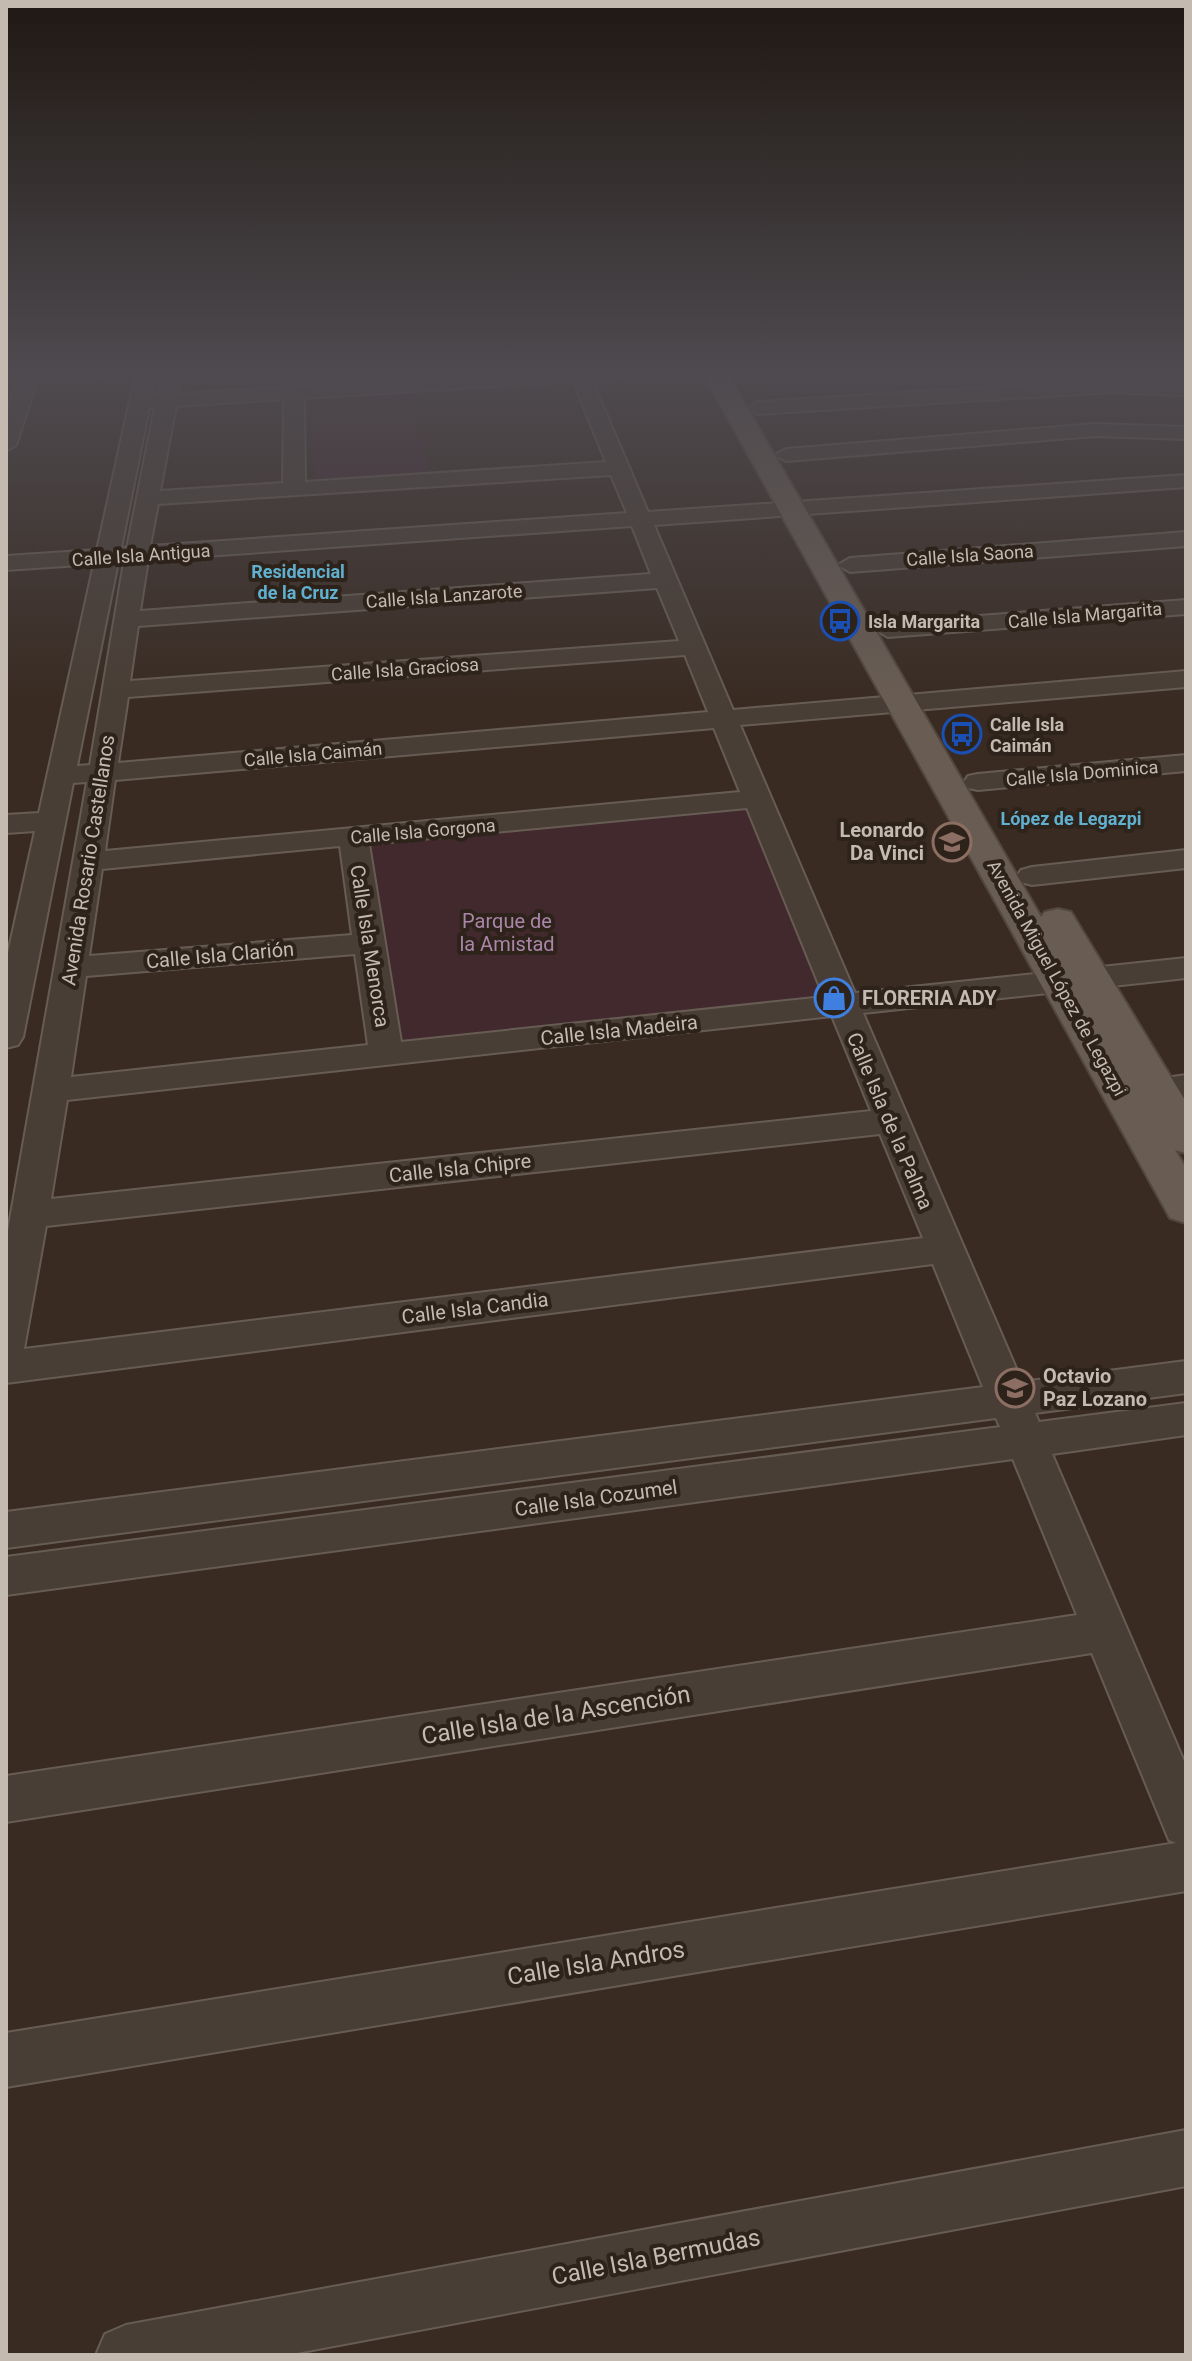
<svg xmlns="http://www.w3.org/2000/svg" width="1192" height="2361" viewBox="0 0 1192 2361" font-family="Roboto,sans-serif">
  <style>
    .green { fill: #41292e }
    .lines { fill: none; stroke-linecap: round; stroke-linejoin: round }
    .minor-casing { stroke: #675c53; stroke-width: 4 }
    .major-casing { stroke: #52473f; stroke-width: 4 }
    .minor { fill: #493e35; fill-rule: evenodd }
    .major { fill: #695d53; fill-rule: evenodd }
    .labels { text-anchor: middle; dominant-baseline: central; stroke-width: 8; stroke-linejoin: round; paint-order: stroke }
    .far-street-label { font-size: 18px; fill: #c5bab0; stroke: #2e231b }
    .far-neighbourhood-label { font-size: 18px; font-weight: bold; fill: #60b1d0; stroke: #2e231b }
    .far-poi-label { font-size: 18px; font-weight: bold; fill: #c5bab0; stroke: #2e231b; text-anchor: start }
    .poi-label { font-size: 20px; font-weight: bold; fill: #c5bab0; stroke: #2e231b; text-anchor: start }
    .street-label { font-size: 20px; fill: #c5bab0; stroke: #2e231b }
    .park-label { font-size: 20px; fill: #aa86a8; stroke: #2e231b }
    .near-street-label { font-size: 24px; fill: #c5bab0; stroke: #2e231b }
  </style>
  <rect width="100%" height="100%" fill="#392b22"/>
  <g class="green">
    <polygon points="411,392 430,474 316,481 306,398"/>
    <polygon points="753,804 833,1001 394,1049 361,841"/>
  </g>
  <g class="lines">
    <g class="minor-casing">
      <g id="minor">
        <polygon points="6,373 109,373 99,379 37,381 16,445 6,451 6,415 17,382 6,383"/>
        <path d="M136,373H156L151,396L158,395L162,373H182L178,394L520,373H625L615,379L592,380L648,512L1186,475V487L654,525L733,710L1186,671V687L740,725L855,993L1186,958V978L863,1013L1022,1382L1186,1361V1393L1035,1413L1039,1422L1186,1403V1435L1052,1454L1186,1766V1891L6,2087V2033L1176,1843L1169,1840L1092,1653L6,1822V1776L1077,1615L1013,1459L6,1595V1557L1000,1427L996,1418L6,1548V1512L983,1387L933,1264L6,1383V1242L87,782L73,783L23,1037L18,1045L6,1048V962L35,831L6,833V815L39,813L94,564L6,570V556L97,550ZM573,381L606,462L305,482L304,398ZM284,399L283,483L160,491L176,406ZM155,407L127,548H121L149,408ZM611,475L627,513L150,546L158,504ZM632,526L651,574L140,611L148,560ZM118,562H124L90,765L77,766ZM657,588L679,641L130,681L138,626ZM685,655L708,712L118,763L128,697ZM714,728L740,792L105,851L115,780ZM747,808L824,997L401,1042L369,844ZM340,846L352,935L89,956L102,869ZM355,954L368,1045L71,1077L86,976ZM832,1016L871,1111L51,1199L67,1100ZM880,1134L923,1238L24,1349L46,1226Z"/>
        <polygon points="1111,380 1186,383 1186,395 1111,392 758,414 748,408 758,402"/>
        <polygon points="1095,424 1186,427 1186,439 1095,436 786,461 775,455 786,449"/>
        <polygon points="1186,532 1186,546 850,572 838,565 850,558"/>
        <polygon points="1186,600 1186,614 888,637 876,630 888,623"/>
        <polygon points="1186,755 1186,771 978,790 968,788 964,782 968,776 978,774"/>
        <polygon points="1186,850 1186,868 1032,885 1021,882 1017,876 1021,870 1032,867"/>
        <polygon points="1186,1075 1186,1097 1157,1100 1145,1097 1140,1089 1145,1081"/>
        <polygon points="1186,2130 1186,2186 286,2355 96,2355 105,2334 126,2325"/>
      </g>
    </g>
    <g class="major-casing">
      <polygon id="major" points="703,373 727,373 1041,917 1045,912 1058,909 1071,912 1186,1102 1186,1153 1175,1150 1186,1168 1186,1223 1170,1218 1164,1207"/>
    </g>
    <use href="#minor" class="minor"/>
    <use href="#major" class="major"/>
  </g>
  <linearGradient id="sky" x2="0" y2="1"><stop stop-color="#1f1813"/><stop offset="0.53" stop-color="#4e4a4f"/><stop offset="1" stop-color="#4e4a4f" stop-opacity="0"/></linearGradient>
  <rect width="1192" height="704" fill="url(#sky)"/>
  <defs>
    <g id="bus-ring" transform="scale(2)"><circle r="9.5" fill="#2e231b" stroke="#1a4fb4" stroke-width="1.5"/><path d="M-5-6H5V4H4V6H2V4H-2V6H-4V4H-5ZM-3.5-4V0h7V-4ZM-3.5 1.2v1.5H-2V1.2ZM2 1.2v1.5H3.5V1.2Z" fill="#1a4fb4"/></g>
    <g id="school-ring" transform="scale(2)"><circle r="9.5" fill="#2e231b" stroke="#8d6e63" stroke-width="1.5"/><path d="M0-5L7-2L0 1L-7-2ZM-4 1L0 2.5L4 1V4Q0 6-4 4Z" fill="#8d6e63"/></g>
    <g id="shop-ring" transform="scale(2)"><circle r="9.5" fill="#2e231b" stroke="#3f7fe0" stroke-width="1.5"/><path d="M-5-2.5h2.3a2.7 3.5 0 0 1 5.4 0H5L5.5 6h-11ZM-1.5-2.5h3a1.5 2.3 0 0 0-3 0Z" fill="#3f7fe0"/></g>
  </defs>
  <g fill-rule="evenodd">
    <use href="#bus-ring" x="840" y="621"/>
    <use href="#bus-ring" x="962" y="734"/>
    <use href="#school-ring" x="952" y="842"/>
    <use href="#shop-ring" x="834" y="998"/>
    <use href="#school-ring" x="1015" y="1388"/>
  </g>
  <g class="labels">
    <g class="far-street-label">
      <text transform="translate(141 555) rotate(-4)">Calle Isla Antigua</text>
      <text transform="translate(970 555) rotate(-4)">Calle Isla Saona</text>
      <text transform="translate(444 596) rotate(-4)">Calle Isla Lanzarote</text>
      <text transform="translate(1085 615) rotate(-5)">Calle Isla Margarita</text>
      <text transform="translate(405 669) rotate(-4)">Calle Isla Graciosa</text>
      <text transform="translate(313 754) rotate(-5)">Calle Isla Caimán</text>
      <text transform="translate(1082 773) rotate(-5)">Calle Isla Dominica</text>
      <text transform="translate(423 831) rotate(-5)">Calle Isla Gorgona</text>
      <text transform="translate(1057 978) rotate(61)">Avenida Miguel López de Legazpi</text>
    </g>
    <g class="far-neighbourhood-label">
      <text x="298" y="571">Residencial<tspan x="298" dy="21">de la Cruz</tspan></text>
      <text x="1071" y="818">López de Legazpi</text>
    </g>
    <g class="far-poi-label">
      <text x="868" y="621">Isla Margarita</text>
      <text x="990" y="724">Calle Isla<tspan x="990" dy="21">Caimán</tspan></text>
    </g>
    <g class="poi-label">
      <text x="924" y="830" text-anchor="end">Leonardo<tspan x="924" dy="23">Da Vinci</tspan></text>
      <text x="862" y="998">FLORERIA ADY</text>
      <text x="1043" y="1376">Octavio<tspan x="1043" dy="23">Paz Lozano</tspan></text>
    </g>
    <g class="street-label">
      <text transform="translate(88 860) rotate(-81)">Avenida Rosario Castellanos</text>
      <text transform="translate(370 946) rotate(81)">Calle Isla Menorca</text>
      <text transform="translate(220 955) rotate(-5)">Calle Isla Clarión</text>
      <text transform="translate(619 1030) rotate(-6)">Calle Isla Madeira</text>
      <text transform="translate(890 1121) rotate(67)">Calle Isla de la Palma</text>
      <text transform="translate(460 1168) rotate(-6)">Calle Isla Chipre</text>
      <text transform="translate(475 1308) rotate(-7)">Calle Isla Candia</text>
      <text transform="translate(596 1498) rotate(-8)">Calle Isla Cozumel</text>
    </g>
    <g class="park-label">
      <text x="507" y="921">Parque de<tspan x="507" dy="23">la Amistad</tspan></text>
    </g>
    <g class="near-street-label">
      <text transform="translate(556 1715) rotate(-9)">Calle Isla de la Ascención</text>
      <text transform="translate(596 1963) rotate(-9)">Calle Isla Andros</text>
      <text transform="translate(656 2257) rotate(-11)">Calle Isla Bermudas</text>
    </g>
  </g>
  <rect width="1192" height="2361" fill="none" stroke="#c5bab0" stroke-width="16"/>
</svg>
